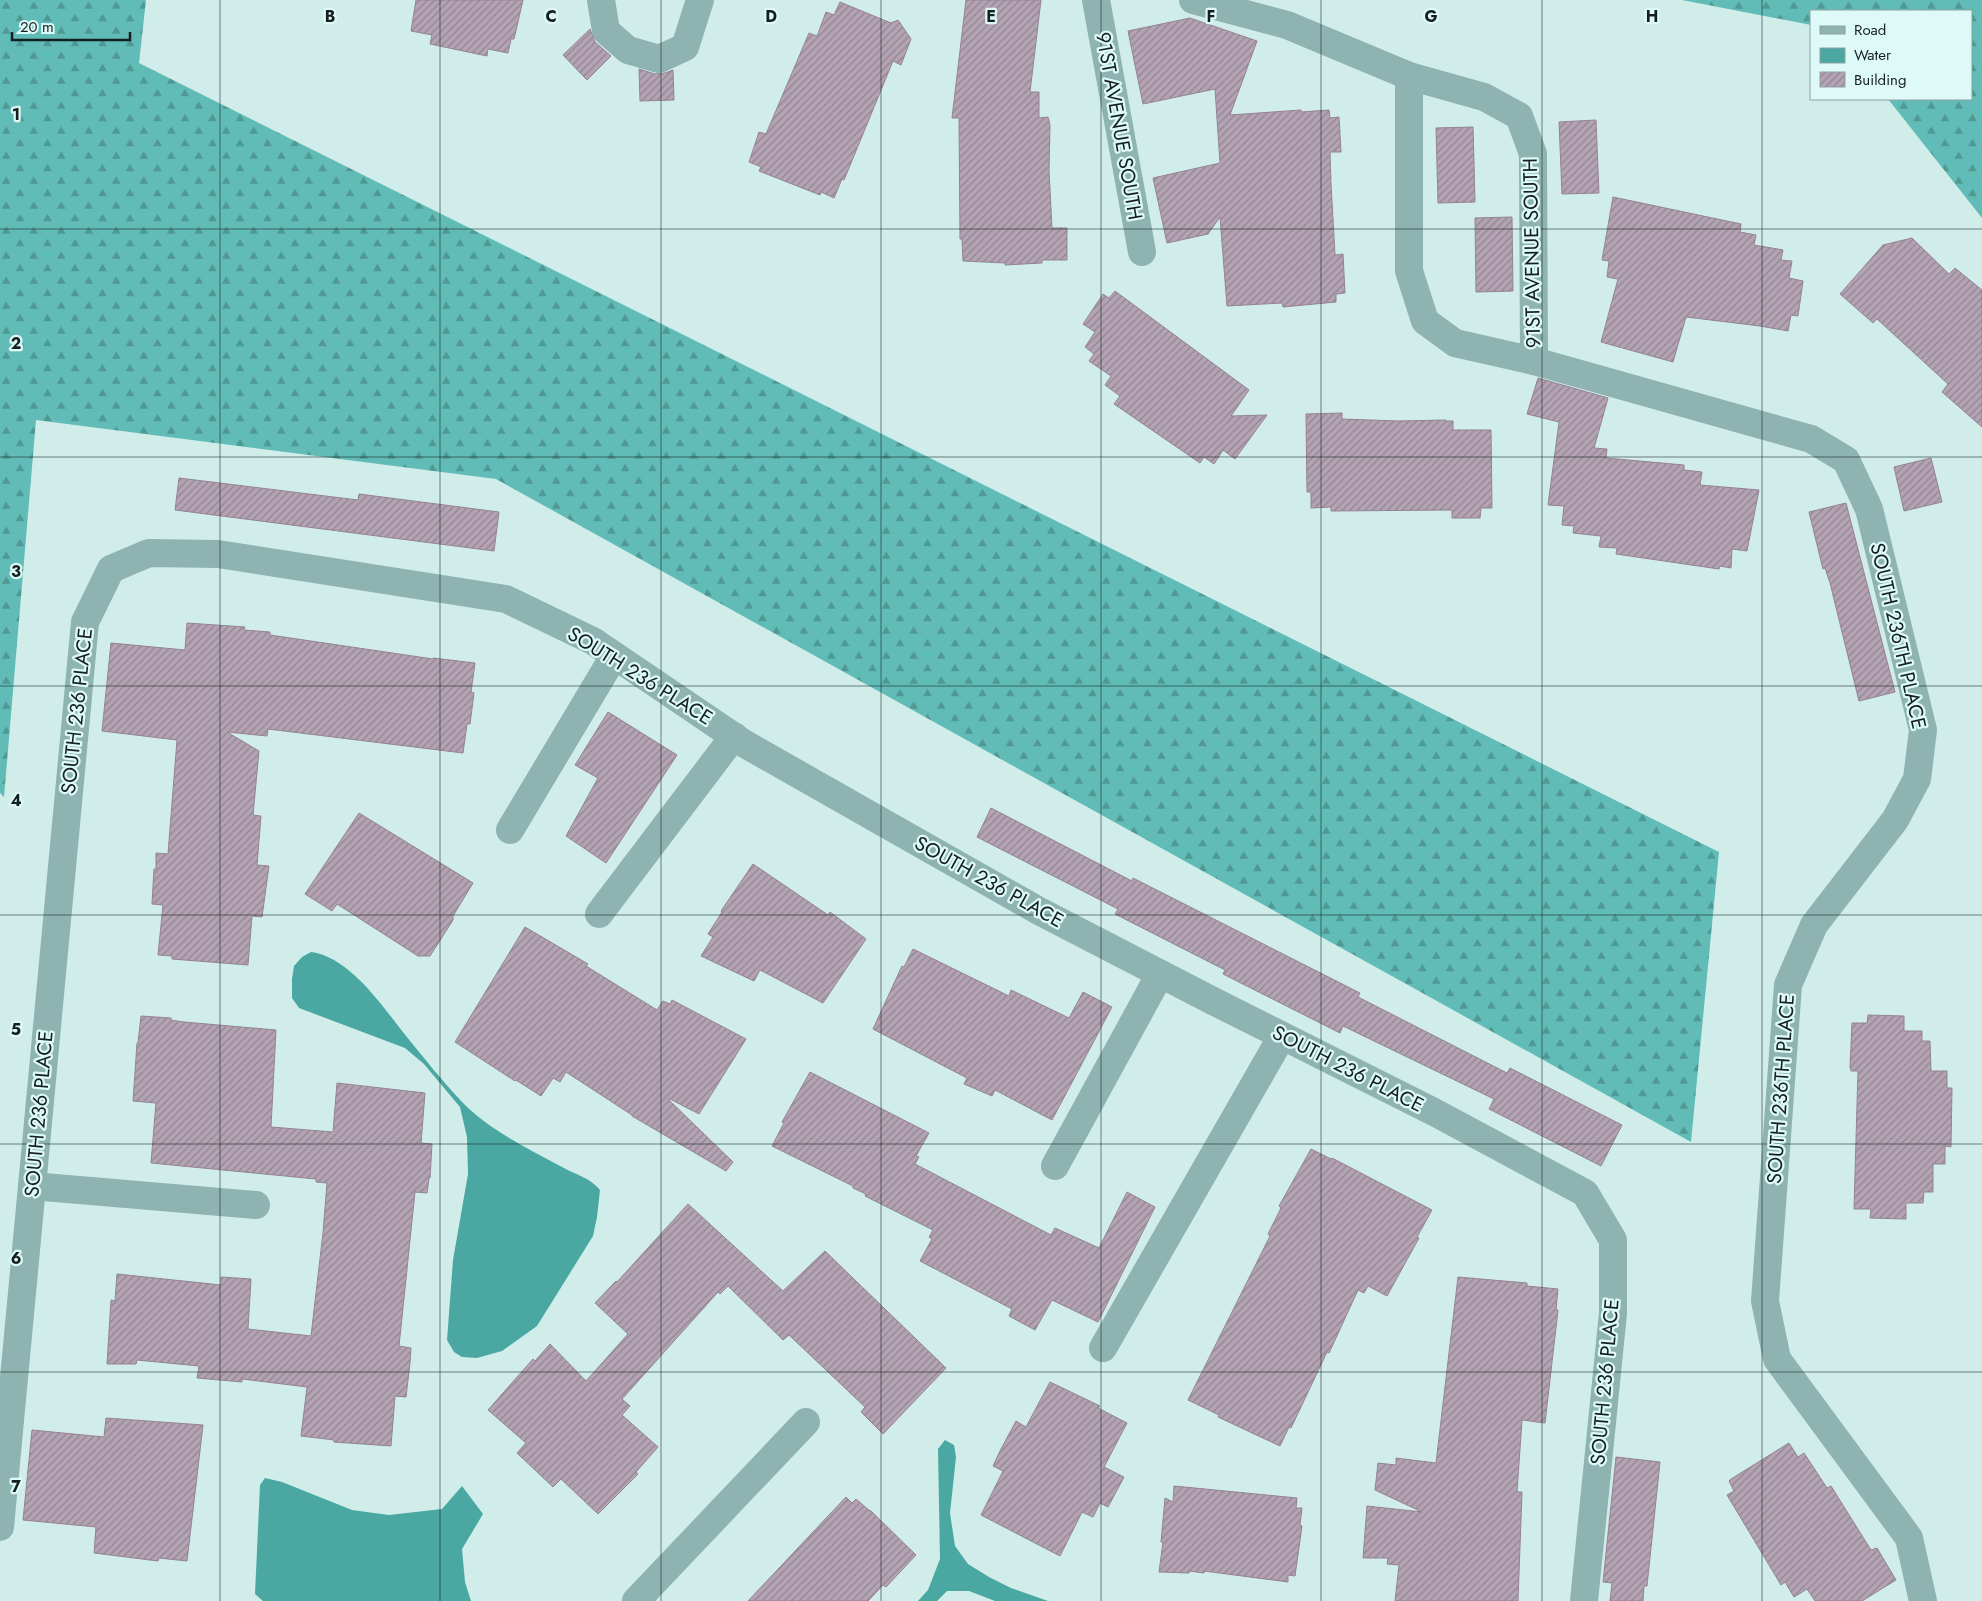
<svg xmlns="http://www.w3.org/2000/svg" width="1982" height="1601" viewBox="0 0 1982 1601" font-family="Jost,sans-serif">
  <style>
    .forest { fill: url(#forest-firs) }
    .water { fill: #4aa7a2 }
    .building { fill: url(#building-hatch); stroke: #948393 }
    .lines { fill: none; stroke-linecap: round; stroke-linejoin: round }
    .minor { stroke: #8eb3b0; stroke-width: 28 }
    .grid { fill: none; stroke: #141f1e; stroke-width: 1; stroke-opacity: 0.55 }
    .labels { text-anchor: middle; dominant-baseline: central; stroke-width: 4.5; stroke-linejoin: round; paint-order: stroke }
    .street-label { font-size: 20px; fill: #141f1e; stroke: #ddfaf8 }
    .grid-label { font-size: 16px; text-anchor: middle; font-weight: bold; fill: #141f1e; stroke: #ddfaf8; stroke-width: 4.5; stroke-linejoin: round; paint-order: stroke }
  </style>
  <defs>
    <pattern id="forest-firs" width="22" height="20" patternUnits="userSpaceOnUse" patternTransform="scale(1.25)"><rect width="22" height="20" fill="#61bcb7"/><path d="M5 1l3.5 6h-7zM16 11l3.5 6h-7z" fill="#4f9894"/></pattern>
    <pattern id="building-hatch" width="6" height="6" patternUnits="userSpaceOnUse" patternTransform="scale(1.25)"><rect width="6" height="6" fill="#b4a3b3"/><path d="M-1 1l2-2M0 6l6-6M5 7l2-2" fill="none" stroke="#918491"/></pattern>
  </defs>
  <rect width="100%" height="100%" fill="#d0edea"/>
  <g class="forest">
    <polygon points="0,0 146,0 139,63 1719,852 1691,1142 496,479 36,420 4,797 0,793"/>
    <polygon points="1682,0 1982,0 1982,218 1888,99 1971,99 1971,11 1811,11 1811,25"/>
  </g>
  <g class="water">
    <path d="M311,952C350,957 383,1007 406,1036C424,1058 443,1082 463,1103C491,1131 527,1148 562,1167C576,1175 589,1177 600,1190L597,1217L593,1236L537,1326L502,1351L477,1358L462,1357L454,1352L447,1340L453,1260L468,1174L467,1137L460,1107L424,1064L405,1048L299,1008L292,998V979L294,966L302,957Z"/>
    <polygon points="945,1440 954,1445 956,1457 950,1513 955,1546 968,1564 989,1577 1011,1588 1048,1601 995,1601 969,1591 947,1591 937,1601 918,1601 928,1590 940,1559 938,1449"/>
    <polygon points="265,1478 282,1482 352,1510 389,1515 442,1509 462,1486 483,1514 462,1549 465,1582 471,1601 263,1601 255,1594 260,1485"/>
  </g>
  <g class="building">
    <polygon points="416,0 523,0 514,39 511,39 508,53 488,49 487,56 430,44 432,35 411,31"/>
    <polygon points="966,0 1041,0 1030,92 1039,92 1039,118 1048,117 1050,125 1049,171 1052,228 1067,228 1067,260 1042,260 1042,263 1005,265 1005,263 963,261 962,239 960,239 959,118 952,118"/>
    <polygon points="840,2 891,23 898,20 911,39 901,65 893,61 844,180 842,179 834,198 821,192 820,195 759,171 761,167 749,162 759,132 766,134 809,33 817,36 826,12 834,15"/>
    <polygon points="1190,18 1257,41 1230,115 1301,110 1301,112 1329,110 1330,118 1339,117 1341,152 1330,152 1331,184 1335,255 1343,254 1345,293 1336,294 1336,302 1283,307 1282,303 1227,306 1220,217 1208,234 1167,243 1153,178 1220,163 1215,89 1143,104 1128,31"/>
    <polygon points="590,29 595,42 611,56 587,80 563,55"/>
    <polygon points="639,69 655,74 665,73 673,70 674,100 640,101"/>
    <polygon points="1596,120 1599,193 1562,194 1559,122"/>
    <polygon points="1473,127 1475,202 1438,203 1436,128"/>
    <polygon points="1613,197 1741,224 1740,232 1756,235 1754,245 1783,250 1781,260 1792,261 1789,278 1803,281 1798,316 1791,315 1788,331 1760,326 1686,317 1673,362 1601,342 1618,279 1607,277 1609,261 1602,260"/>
    <polygon points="1512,217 1513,291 1476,292 1475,218"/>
    <polygon points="1912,238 1949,274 1955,268 1982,290 1982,427 1942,392 1948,384 1877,319 1873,323 1840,294 1883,245"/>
    <polygon points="1115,291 1249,390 1231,416 1267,415 1235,459 1223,450 1214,464 1204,457 1200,463 1114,404 1120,396 1105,385 1111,376 1089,361 1094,354 1085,347 1095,332 1083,324 1103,294 1109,298"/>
    <polygon points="1538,378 1608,398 1594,448 1607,449 1606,458 1684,465 1684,470 1702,472 1700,485 1759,490 1747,551 1732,549 1731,568 1720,566 1719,569 1616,554 1617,548 1599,547 1601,536 1573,533 1574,526 1562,525 1564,506 1548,505 1559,422 1527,414"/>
    <polygon points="1342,413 1342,419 1398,421 1446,420 1446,421 1453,421 1453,430 1491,430 1492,508 1481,508 1480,518 1452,518 1452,510 1331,511 1331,507 1311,508 1311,492 1307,492 1306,414"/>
    <polygon points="1931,458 1942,502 1904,511 1894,467"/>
    <polygon points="179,478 358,500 359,494 499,512 494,551 175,510"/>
    <polygon points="1846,503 1895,692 1859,701 1830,583 1825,568 1823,569 1809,512"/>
    <polygon points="187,623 245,627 244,630 270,632 270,635 433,659 433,658 475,663 471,692 474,693 470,724 467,724 463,753 268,729 267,736 227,732 259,751 253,815 261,816 257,865 269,866 262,917 252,916 248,965 172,959 172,956 158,955 163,905 152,904 154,869 156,869 156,853 168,854 177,740 102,731 111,643 185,650"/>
    <polygon points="608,712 677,755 606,863 566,836 598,778 575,765"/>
    <polygon points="991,808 1132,881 1133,878 1360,993 1358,997 1507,1073 1510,1068 1622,1125 1601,1166 1489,1109 1494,1099 1343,1026 1340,1033 1223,974 1225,970 1115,914 1118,909 977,837"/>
    <polygon points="359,813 473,883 453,916 453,920 430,956 418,956 337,904 332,911 305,894"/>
    <polygon points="753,864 828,915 830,912 866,939 823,1003 760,970 754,981 701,956 713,937 708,934 722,912 721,911"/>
    <polygon points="525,927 588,964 586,966 657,1010 663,1001 670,1004 672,1000 746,1039 699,1114 670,1099 669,1100 733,1162 726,1171 632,1116 632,1115 566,1072 560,1082 553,1078 541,1096 516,1080 515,1081 455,1042"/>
    <polygon points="913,949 1009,996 1011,990 1069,1018 1083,992 1112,1007 1052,1120 995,1090 992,1096 964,1084 967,1078 873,1029 902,966 904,967"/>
    <polygon points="1868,1015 1904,1016 1904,1031 1922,1031 1922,1041 1930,1041 1931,1071 1947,1071 1947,1088 1952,1088 1951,1147 1945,1146 1945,1164 1933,1164 1933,1192 1924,1192 1923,1203 1906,1203 1906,1219 1870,1218 1871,1209 1854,1209 1858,1071 1851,1071 1850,1067 1852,1023 1867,1023"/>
    <polygon points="141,1016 171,1018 171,1020 184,1022 276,1030 271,1127 333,1132 337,1083 425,1093 421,1143 432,1144 430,1178 429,1178 427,1193 415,1192 399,1346 411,1348 410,1363 406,1397 395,1396 391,1446 334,1442 334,1440 301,1436 307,1387 242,1379 242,1382 197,1378 199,1366 137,1360 136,1364 107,1364 111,1300 115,1301 117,1274 221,1285 221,1277 251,1279 248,1329 311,1336 323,1233 327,1183 316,1182 316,1179 151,1163 156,1103 133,1101 137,1043 138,1043"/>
    <polygon points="810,1072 929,1133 916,1156 919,1157 915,1164 1051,1235 1055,1228 1099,1248 1127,1192 1155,1207 1098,1322 1052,1300 1035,1330 1009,1316 1012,1309 920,1261 932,1239 929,1237 933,1230 865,1196 866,1194 853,1188 853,1186 772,1146 784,1123 782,1122"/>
    <polygon points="1311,1149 1331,1159 1332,1158 1432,1210 1417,1237 1419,1238 1387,1296 1368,1286 1364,1293 1358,1290 1329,1353 1327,1352 1291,1428 1289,1427 1280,1446 1218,1417 1219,1415 1188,1400 1270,1236 1268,1234 1281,1208 1279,1206"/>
    <polygon points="688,1204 783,1291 825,1251 946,1368 883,1434 861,1412 865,1407 789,1335 783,1340 728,1286 720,1294 718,1292 622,1399 630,1406 622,1415 658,1447 636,1472 638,1474 598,1514 561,1479 553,1487 517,1453 526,1443 488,1410 533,1359 535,1361 550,1344 586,1381 628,1334 595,1303 616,1281 617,1282"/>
    <polygon points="1458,1277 1527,1283 1527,1286 1558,1289 1556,1310 1558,1310 1545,1423 1522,1420 1517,1492 1522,1492 1518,1601 1395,1601 1399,1565 1387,1564 1388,1558 1363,1558 1367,1506 1422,1512 1375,1490 1378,1463 1396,1465 1396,1458 1436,1463"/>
    <polygon points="1050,1382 1100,1406 1098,1408 1127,1423 1104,1467 1124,1477 1108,1507 1100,1503 1093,1517 1082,1512 1060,1556 981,1515 1003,1471 993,1466 1000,1451 1016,1421 1026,1427"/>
    <polygon points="106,1418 203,1425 187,1561 159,1558 158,1561 94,1553 96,1527 23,1520 32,1430 104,1437"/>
    <polygon points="1789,1443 1798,1457 1804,1453 1827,1488 1831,1486 1871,1550 1877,1548 1896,1580 1862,1601 1815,1601 1807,1589 1794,1597 1785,1582 1781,1585 1727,1495 1734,1491 1729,1481 1731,1479"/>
    <polygon points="1616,1457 1660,1462 1647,1586 1644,1586 1643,1601 1610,1601 1612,1583 1603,1582"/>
    <polygon points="1174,1486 1297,1498 1296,1508 1302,1508 1300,1525 1302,1526 1295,1576 1288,1575 1288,1582 1204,1571 1204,1573 1189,1571 1189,1573 1159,1572 1163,1542 1161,1542 1165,1498 1173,1502"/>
    <polygon points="846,1497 852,1503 856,1499 870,1511 870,1510 916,1555 886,1587 883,1585 868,1601 748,1601"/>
  </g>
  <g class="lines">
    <g class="minor">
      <polyline points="601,0 606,31 628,50 659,59 685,47 700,0"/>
      <polyline points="1096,0 1142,252"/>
      <polyline points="1193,0 1287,25 1409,76 1484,97 1519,116 1533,154 1534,361 1811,439 1846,460 1869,509 1923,730 1917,779 1895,820 1814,925 1788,985 1765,1301 1777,1359 1909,1538 1923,1601"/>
      <polyline points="1409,76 1409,271 1425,321 1455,343 1534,361"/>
      <polyline points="510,830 614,656"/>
      <polyline points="599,914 734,736"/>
      <polyline points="1055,1166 1160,974"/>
      <polyline points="32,1186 256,1205"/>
      <polyline points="1103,1348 1282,1036"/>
      <polyline points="0,1527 85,622 111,569 149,553 218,554 506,599 593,641 745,744 1039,911 1213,1001 1434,1112 1585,1193 1613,1240 1613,1313 1584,1601"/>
      <polyline points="636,1601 806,1422"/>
    </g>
  </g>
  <path class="grid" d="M220,0V1601M440,0V1601M661,0V1601M881,0V1601M1101,0V1601M1321,0V1601M1542,0V1601M1762,0V1601M0,229H1982M0,457H1982M0,686H1982M0,915H1982M0,1144H1982M0,1372H1982"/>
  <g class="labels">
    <g class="street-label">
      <text transform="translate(1119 126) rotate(80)">91ST AVENUE SOUTH</text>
      <text transform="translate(1532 253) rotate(-91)">91ST AVENUE SOUTH</text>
      <text transform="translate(1898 636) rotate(77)">SOUTH 236TH PLACE</text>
      <text transform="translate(640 676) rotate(32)">SOUTH 236 PLACE</text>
      <text transform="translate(77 711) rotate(-84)">SOUTH 236 PLACE</text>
      <text transform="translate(989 882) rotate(29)">SOUTH 236 PLACE</text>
      <text transform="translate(1348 1069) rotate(27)">SOUTH 236 PLACE</text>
      <text transform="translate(1781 1089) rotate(-86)">SOUTH 236TH PLACE</text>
      <text transform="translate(39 1114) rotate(-85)">SOUTH 236 PLACE</text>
      <text transform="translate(1605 1382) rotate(-85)">SOUTH 236 PLACE</text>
    </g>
  </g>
  <g class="grid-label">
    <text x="330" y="22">B</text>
    <text x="551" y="22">C</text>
    <text x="771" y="22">D</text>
    <text x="991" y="22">E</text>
    <text x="1211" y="22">F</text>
    <text x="1431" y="22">G</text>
    <text x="1652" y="22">H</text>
    <text x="16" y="120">1</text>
    <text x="16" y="349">2</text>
    <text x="16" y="577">3</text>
    <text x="16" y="806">4</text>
    <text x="16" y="1035">5</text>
    <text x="16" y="1264">6</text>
    <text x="16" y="1492">7</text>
  </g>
  <rect x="1810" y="10" width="162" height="90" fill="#ddfaf8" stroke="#8da2a1"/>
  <rect x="1820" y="26" width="25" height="8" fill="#8eb3b0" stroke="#8da2a1"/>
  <text x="1854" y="35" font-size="15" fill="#141f1e">Road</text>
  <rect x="1820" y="48" width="25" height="15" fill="#4aa7a2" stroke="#8da2a1"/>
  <text x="1854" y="60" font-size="15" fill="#141f1e">Water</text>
  <rect x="1820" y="72" width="25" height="15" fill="url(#building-hatch)" stroke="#8da2a1"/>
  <text x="1854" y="85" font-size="15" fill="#141f1e">Building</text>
  <path d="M12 32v8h118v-8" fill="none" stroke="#141f1e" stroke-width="2.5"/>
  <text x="20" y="32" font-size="15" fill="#141f1e" stroke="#ddfaf8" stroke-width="4" paint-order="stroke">20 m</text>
</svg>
